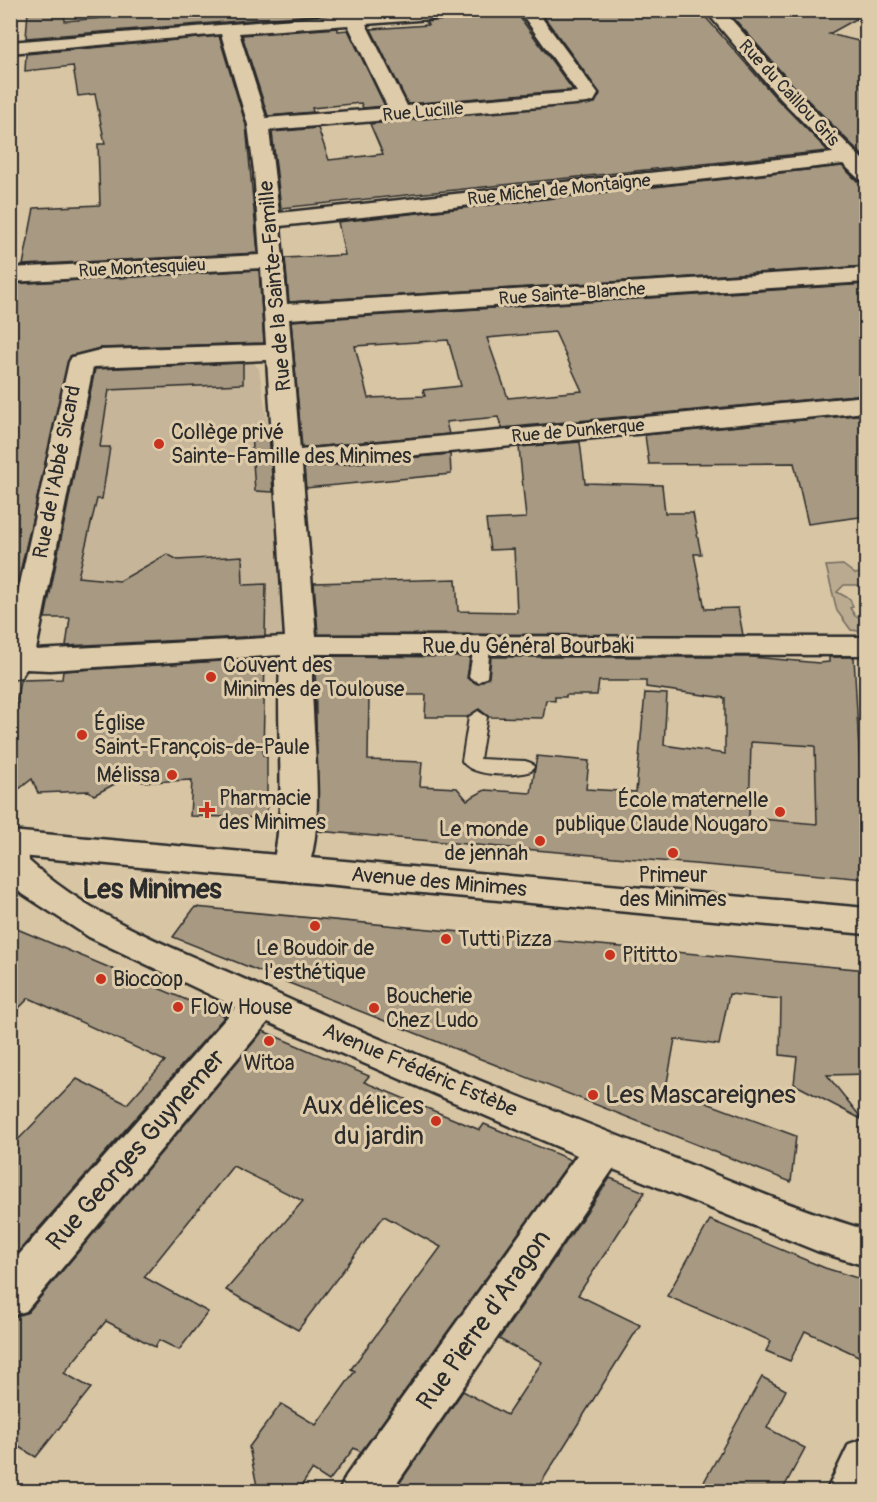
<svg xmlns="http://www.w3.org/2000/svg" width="877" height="1502" viewBox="0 0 877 1502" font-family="Pangolin,sans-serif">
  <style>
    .built { fill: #c6b598 }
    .green { fill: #baab90; stroke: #726b5e; stroke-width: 1.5 }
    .building { fill: #a79982; stroke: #2b2b2b; stroke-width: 1.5; fill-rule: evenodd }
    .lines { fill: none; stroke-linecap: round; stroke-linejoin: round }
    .service-casing { stroke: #2b2b2b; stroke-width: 4 }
    .minor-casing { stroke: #2b2b2b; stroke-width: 5 }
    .primary-casing { stroke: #2b2b2b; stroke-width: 5 }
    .service { fill: #decba9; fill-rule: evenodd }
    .minor { fill: #decba9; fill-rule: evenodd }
    .primary { fill: #decba9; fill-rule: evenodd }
    .poi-dot { fill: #c8321e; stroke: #decba9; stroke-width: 2 }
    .labels { text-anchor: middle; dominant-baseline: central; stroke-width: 6; stroke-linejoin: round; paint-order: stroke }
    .far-street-label { font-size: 18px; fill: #2b2b2b; stroke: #decba9 }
    .street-label { font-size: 21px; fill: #2b2b2b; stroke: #decba9 }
    .poi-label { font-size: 21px; fill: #2b2b2b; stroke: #decba9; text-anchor: start }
    .near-poi-label { font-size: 26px; fill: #2b2b2b; stroke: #decba9; text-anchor: start }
    .near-street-label { font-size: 26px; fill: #2b2b2b; stroke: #decba9 }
    .district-label { font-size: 27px; font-weight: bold; fill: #2b2b2b; stroke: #decba9 }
  </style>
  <rect width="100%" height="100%" fill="#d7c5a4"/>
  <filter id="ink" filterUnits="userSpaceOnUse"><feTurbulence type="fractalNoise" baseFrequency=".0167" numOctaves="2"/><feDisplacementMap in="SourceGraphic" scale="12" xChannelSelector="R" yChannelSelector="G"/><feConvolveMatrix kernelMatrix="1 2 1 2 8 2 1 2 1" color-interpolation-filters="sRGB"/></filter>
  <g filter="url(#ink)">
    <g class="built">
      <polygon points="251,359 259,369 269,432 282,635 66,645 71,615 43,616 87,365"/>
      <polygon points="751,723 858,728 866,879 695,864 699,784 749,790"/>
    </g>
    <polygon class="green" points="843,565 855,574 866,572 866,585 844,585 837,592 850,599 853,607 850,608 855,616 866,617 866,632 851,630 837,611 826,566"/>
    <g class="building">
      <polygon points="64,10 65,21 129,16 128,10 337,10 337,13 26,38 28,11"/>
      <polygon points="539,10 673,10 677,15 702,13 775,97 828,151 281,208 272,132 318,128 329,160 383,154 370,124 595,103 600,93"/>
      <polygon points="802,10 867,10 867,13 829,34 867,43 867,160 793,85 730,14"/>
      <polygon points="516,12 573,90 408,104 371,29 428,25 426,22"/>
      <polygon points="338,28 338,31 348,30 385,106 363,108 361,103 312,108 313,112 268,116 242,35"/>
      <polygon points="219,36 246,125 258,253 23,265 34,208 100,205 98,144 105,144 95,94 78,96 73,66 25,71 26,54"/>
      <polygon points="842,166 857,181 867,183 867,266 289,302 285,258 345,255 338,222"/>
      <polygon points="259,270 264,343 100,348 70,356 10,616 10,284"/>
      <path d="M867,284V394L502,428L498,417L446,422L449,434L302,448L291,321ZM555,332L582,391L508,398L487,338ZM448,340L461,386L423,390L425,396L368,398L355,346Z"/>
      <polygon points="243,363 243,384 109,390 100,447 110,447 102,499 97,499 78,577 120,581 167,554 178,560 242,556 243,585 266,584 265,636 66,646 70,618 45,618 95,369"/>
      <polygon points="867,414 867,516 808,524 794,463 649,464 645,435"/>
      <polygon points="269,432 273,492 255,491 251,433"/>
      <polygon points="580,442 585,483 662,485 665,513 693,513 701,554 694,554 705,609 738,608 743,635 318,634 314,583 456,579 458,611 517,612 514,549 490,550 486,520 526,518 519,447"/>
      <polygon points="450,454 451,474 306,488 304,468"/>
      <path d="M315,656L470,657L467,678L477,684L489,677L491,657H751L819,663L829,662V657H854L866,879L318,831ZM599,681H646V687L725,698V754L664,745L667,694L645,693L636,792L586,789L589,761L537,756L531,793L485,790L467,800L457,788L420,786L422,762L368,760L369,695H426L425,717H467L479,709L489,717L543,718L546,700L555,701V697H566V695H597ZM751,742L815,746L817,824L749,818Z"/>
      <polygon points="265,658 263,755 267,757 267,818 190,816 192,780 146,782 124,779 94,795 89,791 38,793 32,779 10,796 10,740 20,680 62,679 63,671"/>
      <polygon points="195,907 867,970 867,1074 827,1075 863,1120 794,1084 797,1057 780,1055 781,999 729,994 719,1045 675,1039 666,1088 796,1136 791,1182 173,937"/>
      <polygon points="10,926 225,1016 10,1261 10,1148 77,1079 127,1104 165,1061 29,998 10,1017"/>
      <polygon points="263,1031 369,1076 364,1082 480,1130 484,1124 571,1160 361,1452 354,1448 329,1481 312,1470 298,1491 258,1491 249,1447 281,1404 316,1425 355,1371 351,1369 441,1247 384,1216 298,1330 226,1290 303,1201 233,1166 144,1277 208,1312 179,1350 159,1340 155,1347 106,1321 64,1373 91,1388 36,1457 10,1442 10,1318 28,1312"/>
      <polygon points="610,1178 645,1192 578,1295 640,1325 536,1491 394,1491 463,1391 507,1415 542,1362 499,1339"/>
      <polygon points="710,1220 825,1268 867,1281 867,1360 805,1331 790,1361 766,1351 771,1341 667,1296"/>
      <polygon points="762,1377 786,1390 767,1428 805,1448 782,1491 699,1491"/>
    </g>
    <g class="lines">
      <g class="service-casing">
        <g id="service">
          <polygon points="482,641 490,646 487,677 478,682 469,677 474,646"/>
          <path d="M478,711L487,717L480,759L525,761L531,763L534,767L531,771C515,776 473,778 462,761L469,717Z"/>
        </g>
      </g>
      <g class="minor-casing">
        <g id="minor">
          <path d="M341,10H359L361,13L490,10L482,15L366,24L407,106L577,92L519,10H536L598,94L594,101L587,103L269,130L279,213L833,153L777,95L705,10H723L791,87L866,163V181L859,179L843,164L280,226L287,304L866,268V282L289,319L300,450L866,396V412L302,466L316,636L866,637V655L313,654C307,714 331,831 303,878L290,881L277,878L272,869C289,796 274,729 281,655L50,670L26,669L21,677L10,679V629L69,362L72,357L100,350L266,345L261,268L10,282V268L260,255L254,171L248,125L221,34L10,53V42L343,15ZM348,25L388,108L266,118L239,33ZM267,360L285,637L36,650L93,367Z"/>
          <path d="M11,831L23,835L28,843L29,861C94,921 185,952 264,988C391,1046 521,1098 651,1149C722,1177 793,1208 866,1230V1266L817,1251L613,1169L391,1492H339L346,1476L577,1155L268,1022L26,1311L10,1316V1265L236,1007L89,937L18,891L10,884Z"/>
          <polygon points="866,1438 866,1492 826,1492 849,1444"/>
        </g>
      </g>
      <g class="primary-casing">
        <polygon id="primary" points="10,831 866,908 866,934 10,855"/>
      </g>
      <use href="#service" class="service"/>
      <use href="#minor" class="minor"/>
      <use href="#primary" class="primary"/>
    </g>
  </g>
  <g class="poi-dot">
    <circle cx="159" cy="444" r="6"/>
    <circle cx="211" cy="677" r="6"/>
    <circle cx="82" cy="735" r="6"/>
    <circle cx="172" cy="775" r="6"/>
    <path d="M204 801h6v6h6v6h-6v6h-6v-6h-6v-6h6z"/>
    <circle cx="780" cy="812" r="6"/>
    <circle cx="540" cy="841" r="6"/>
    <circle cx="673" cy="853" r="6"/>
    <circle cx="315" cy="926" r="6"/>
    <circle cx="446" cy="939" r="6"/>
    <circle cx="610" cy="955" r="6"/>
    <circle cx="101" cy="979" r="6"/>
    <circle cx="178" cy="1007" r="6"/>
    <circle cx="374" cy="1008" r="6"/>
    <circle cx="269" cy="1041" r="6"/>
    <circle cx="593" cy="1095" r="6"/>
    <circle cx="436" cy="1121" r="6"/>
  </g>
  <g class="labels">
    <g class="far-street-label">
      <text transform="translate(789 93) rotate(47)">Rue du Caillou Gris</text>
      <text transform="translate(423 112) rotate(-5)">Rue Lucille</text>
      <text transform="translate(559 190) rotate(-6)">Rue Michel de Montaigne</text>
      <text transform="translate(142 268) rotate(-3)">Rue Montesquieu</text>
      <text transform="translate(572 294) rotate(-4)">Rue Sainte-Blanche</text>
      <text transform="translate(578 431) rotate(-5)">Rue de Dunkerque</text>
    </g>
    <g class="street-label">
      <text transform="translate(275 286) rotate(-95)">Rue de la Sainte-Famille</text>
      <text transform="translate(57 472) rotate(-79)">Rue de l'Abbé Sicard</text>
      <text x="528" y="646">Rue du Général Bourbaki</text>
      <text transform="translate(439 882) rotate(5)">Avenue des Minimes</text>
      <text transform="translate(420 1070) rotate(23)">Avenue Frédéric Estèbe</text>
    </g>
    <g class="poi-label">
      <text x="171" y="432">Collège privé<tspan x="171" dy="24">Sainte-Famille des Minimes</tspan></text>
      <text x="223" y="665">Couvent des<tspan x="223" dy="24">Minimes de Toulouse</tspan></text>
      <text x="94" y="723">Église<tspan x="94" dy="24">Saint-François-de-Paule</tspan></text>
      <text x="160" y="775" text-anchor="end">Mélissa</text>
      <text x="219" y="798">Pharmacie<tspan x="219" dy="24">des Minimes</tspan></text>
      <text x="768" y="800" text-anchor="end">École maternelle<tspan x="768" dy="24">publique Claude Nougaro</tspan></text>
      <text x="528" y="829" text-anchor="end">Le monde<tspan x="528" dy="24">de jennah</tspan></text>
      <text x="673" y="875" text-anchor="middle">Primeur<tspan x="673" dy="24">des Minimes</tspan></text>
      <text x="458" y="939">Tutti Pizza</text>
      <text x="315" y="948" text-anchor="middle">Le Boudoir de<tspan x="315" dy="24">l'esthétique</tspan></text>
      <text x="622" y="955">Pititto</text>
      <text x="113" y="979">Biocoop</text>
      <text x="386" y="996">Boucherie<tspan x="386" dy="24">Chez Ludo</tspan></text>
      <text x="190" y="1007">Flow House</text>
      <text x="269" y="1063" text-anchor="middle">Witoa</text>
    </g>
    <g class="near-poi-label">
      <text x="605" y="1095">Les Mascareignes</text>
      <text x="424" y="1106" text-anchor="end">Aux délices<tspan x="424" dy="30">du jardin</tspan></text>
    </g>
    <g class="near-street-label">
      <text transform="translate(136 1150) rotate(-49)">Rue Georges Guynemer</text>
      <text transform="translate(484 1320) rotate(-55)">Rue Pierre d'Aragon</text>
    </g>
    <g class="district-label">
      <text x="152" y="889">Les Minimes</text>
    </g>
  </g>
  <rect width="877" height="1502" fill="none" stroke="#decba9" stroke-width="36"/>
  <rect x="18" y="18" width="841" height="1466" fill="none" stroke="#2b2b2b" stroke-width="2" filter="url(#ink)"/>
</svg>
